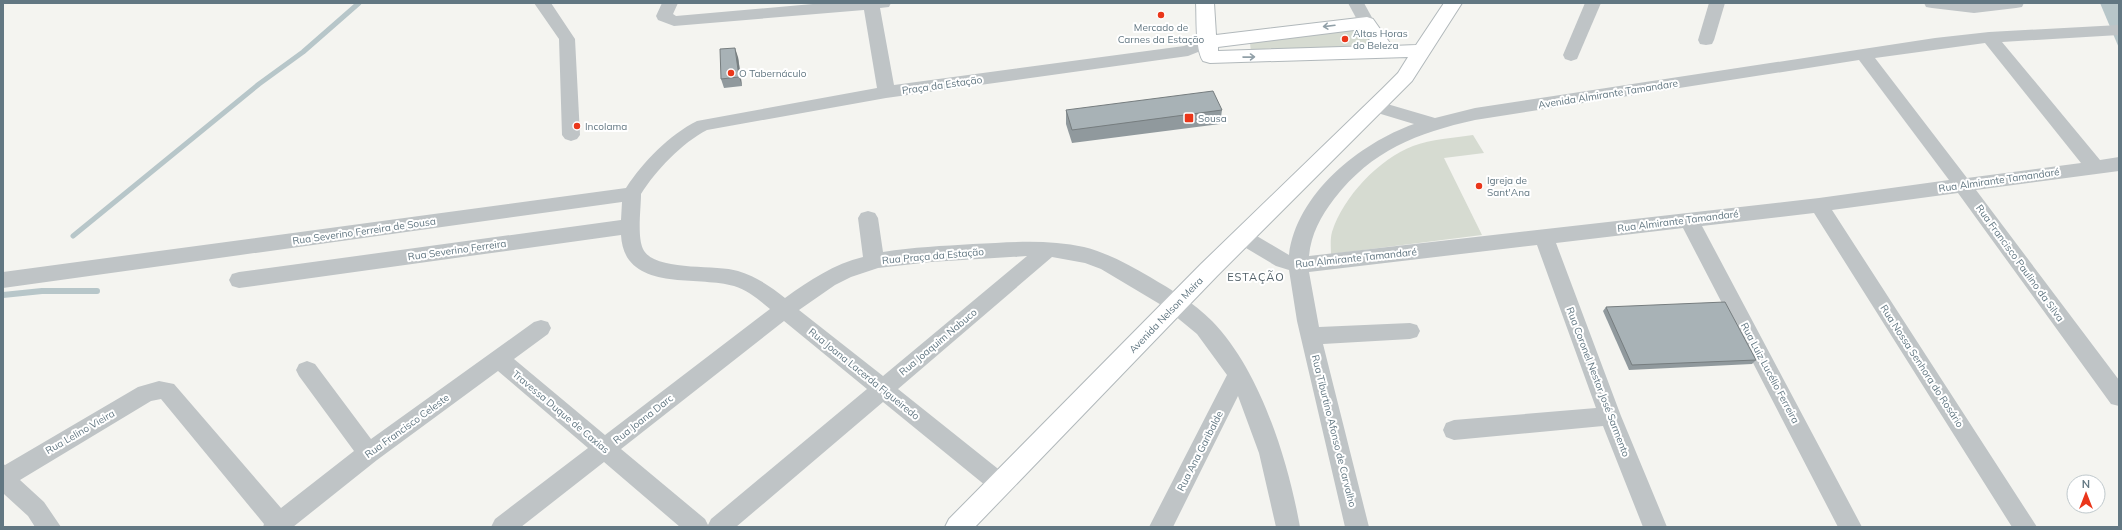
<svg xmlns="http://www.w3.org/2000/svg" width="2122" height="530" viewBox="0 0 2122 530" font-family="Mulish,sans-serif">
  <style>
    .green { fill: #d6dbd1 }
    .water { fill: #b7c6c9 }
    .lines { fill: none; stroke-linecap: round; stroke-linejoin: round }
    .stream-far1 { stroke: #b7c6c9; stroke-width: 5 }
    .stream { stroke: #b7c6c9; stroke-width: 6 }
    .secondary-casing { stroke: #b1b8bb; stroke-width: 2 }
    .street { fill: #bfc4c6; fill-rule: evenodd }
    .secondary { fill: #fff; fill-rule: evenodd }
    .wall { fill: #90999d }
    .shaded-wall { fill: #767d7f }
    .building { fill: #a8b2b6; stroke: #767d7f }
    .oneway { stroke: #91a0a8 }
    .poi-dot { fill: #ea361a; stroke: #fff; stroke-width: 1.5 }
    .labels { text-anchor: middle; dominant-baseline: central; stroke-width: 4; stroke-linejoin: round; paint-order: stroke }
    .poi-label { font-size: 10px; fill: #627782; stroke: #fff; text-anchor: start }
    .street-label { font-size: 10px; fill: #627782; stroke: #fff }
    .neighbourhood-label { font-size: 11px; letter-spacing: 1px; fill: #505f67; stroke: #fff }
  </style>
  <rect width="100%" height="100%" fill="#f4f4f0"/>
  <g class="green">
    <polygon points="1363,28 1376,42 1372,46 1251,52 1250,43"/>
    <path d="M1473,135L1484,153L1444,158L1482,235L1331,254C1331,247 1330,239 1332,232C1343,197 1379,159 1413,146C1431,139 1454,138 1473,135Z"/>
  </g>
  <polygon class="water" points="2100,3 2119,3 2119,48"/>
  <g class="lines">
    <polyline class="stream-far1" points="73,236 259,84 303,52 359,3"/>
    <polyline class="stream" points="3,295 42,291 97,291"/>
    <g class="secondary-casing">
      <path id="secondary" d="M1196,3H1214L1216,35L1367,17L1373,19L1392,46L1416,45L1444,3H1462L1412,81L1217,276L975,527H945L949,519L1201,264L1382,89L1398,73L1408,57L1210,63L1203,61C1195,48 1197,19 1196,3ZM1362,29L1374,46L1218,51V47Z"/>
    </g>
    <g class="street">
      <polygon points="534,3 551,3 575,39 580,135 577,139 571,141 565,139 562,135 559,39"/>
      <path d="M662,3H678L673,14L676,16L824,3H891L889,7L880,8L894,85L1184,46C1194,42 1203,35 1213,38L1215,42L1213,46L1188,56L886,98L707,130C682,143 656,170 641,194C641,209 637,236 643,249C654,272 715,264 738,271C757,277 770,286 785,298C810,280 834,264 863,257L858,218L861,213L868,211L875,213L878,218L883,252C913,247 943,246 973,244C1011,242 1048,239 1084,247C1108,253 1129,265 1150,277C1172,290 1194,303 1212,321C1260,370 1288,460 1300,527H1276L1259,453L1238,396L1173,527H1149L1227,375L1197,334L1163,306L1101,269L1085,263L1052,257L898,389L1007,476L1011,483L1007,490L999,493L991,490L883,402L736,527H680L604,462L521,527H491L495,519L588,448L498,371L377,460L293,527H263L264,524L161,399L151,401L20,480L44,502L61,527H35L28,516L5,495L3,493V464L5,465L138,387L159,381L174,384L281,508L354,451L299,376L296,370L299,364L307,361L315,364L371,439L534,322L541,320L548,322L551,328L548,334L514,359L605,435L770,309C759,300 748,290 734,286C696,275 624,293 621,235L239,288L232,286L229,280L232,274L239,272L621,220L622,202L3,288V272L626,188C643,162 669,135 697,121L877,88L864,10L674,26L658,20L656,16ZM1027,256L883,376L799,310L835,285L851,277L878,268L931,262ZM784,321L867,389L711,519L708,525L705,519L621,449Z"/>
      <polygon points="1348,3 1364,3 1375,23 1373,27 1367,28 1361,27"/>
      <polygon points="1585,3 1601,3 1577,59 1571,61 1565,59 1563,55"/>
      <polygon points="1709,3 1725,3 1714,40 1712,44 1706,45 1700,44 1698,40"/>
      <polygon points="1924,3 2024,3 2022,7 2016,8 1974,13 1932,8 1926,7"/>
      <path d="M2119,25V35L2002,42L2100,160L2119,157V171L1976,190L2119,380V406L2111,404L1958,193L1832,210L2037,527H2012L1814,213L1702,226L1862,527H1838L1683,228L1556,243L1621,416L1667,527H1643L1603,426L1454,440L1446,437L1443,430L1446,423L1454,420L1596,408L1537,245L1309,272L1319,327L1410,323L1417,325L1420,331L1417,337L1410,339L1323,344L1369,527H1345L1297,321L1289,270L1276,266L1236,242L1233,237L1236,232L1243,230L1250,232L1289,255C1296,194 1360,143 1414,124L1371,111L1368,107L1371,103L1377,101L1435,118L1475,108L1935,38L1989,32ZM1985,43L2081,163L1967,178L1875,58ZM1859,60L1949,180L1819,198L1309,256C1311,234 1321,216 1334,199C1372,150 1417,133 1475,120Z"/>
    </g>
    <use href="#secondary" class="secondary"/>
  </g>
  <g class="wall">
    <polygon points="738,57 742,86 724,88 721,79"/>
    <polygon points="1066,110 1222,110 1220,124 1072,143 1066,124"/>
    <polygon points="1606,307 1756,360 1752,364 1629,370 1603,311"/>
  </g>
  <polygon class="shaded-wall" points="735,48 738,57 742,86 739,77"/>
  <g class="building">
    <polygon points="735,48 739,77 721,79 720,49"/>
    <polygon points="1213,91 1222,110 1072,130 1066,110"/>
    <polygon points="1725,302 1756,360 1632,365 1606,307"/>
  </g>
  <defs><path id="oneway-shaft" d="M-6 0H5M1.5-3L5.5 0L1.5 3" fill="none" stroke-width="1.6" stroke-linecap="round" stroke-linejoin="round"/></defs>
  <g class="oneway">
    <use href="#oneway-shaft" transform="translate(1329 26) rotate(173)"/>
    <use href="#oneway-shaft" transform="translate(1249 57) rotate(-1)"/>
  </g>
  <g class="poi-dot">
    <circle cx="1161" cy="15" r="4"/>
    <circle cx="1345" cy="39" r="4"/>
    <circle cx="731" cy="73" r="4"/>
    <rect x="1184" y="113" width="10" height="10" rx="2"/>
    <circle cx="577" cy="126" r="4"/>
    <circle cx="1479" cy="186" r="4"/>
  </g>
  <g class="labels">
    <g class="poi-label">
      <text x="1161" y="27" text-anchor="middle">Mercado de<tspan x="1161" dy="12">Carnes da Estação</tspan></text>
      <text x="1353" y="33">Altas Horas<tspan x="1353" dy="12">do Beleza</tspan></text>
      <text x="739" y="73">O Tabernáculo</text>
      <text x="1198" y="118">Sousa</text>
      <text x="585" y="126">Incolama</text>
      <text x="1487" y="180">Igreja de<tspan x="1487" dy="12">Sant'Ana</tspan></text>
    </g>
    <g class="street-label">
      <text transform="translate(942 85) rotate(-8)">Praça da Estação</text>
      <text transform="translate(1608 94) rotate(-9)">Avenida Almirante Tamandare</text>
      <text transform="translate(1999 180) rotate(-8)">Rua Almirante Tamandaré</text>
      <text transform="translate(1678 221) rotate(-7)">Rua Almirante Tamandaré</text>
      <text transform="translate(364 231) rotate(-8)">Rua Severino Ferreira de Sousa</text>
      <text transform="translate(457 250) rotate(-8)">Rua Severino Ferreira</text>
      <text transform="translate(933 256) rotate(-5)">Rua Praça da Estação</text>
      <text transform="translate(1356 258) rotate(-6)">Rua Almirante Tamandaré</text>
      <text transform="translate(2020 263) rotate(54)">Rua Francisco Paulino da Silva</text>
      <text transform="translate(1166 315) rotate(-46)">Avenida Nelson Meira</text>
      <text transform="translate(938 342) rotate(-40)">Rua Joaquim Nabuco</text>
      <text transform="translate(1922 366) rotate(57)">Rua Nossa Senhora do Rosário</text>
      <text transform="translate(1770 373) rotate(62)">Rua Luiz Lucélio Ferreira</text>
      <text transform="translate(864 374) rotate(39)">Rua Joana Lacerda Figueiredo</text>
      <text transform="translate(1598 382) rotate(69)">Rua Coronel Nestor José Sarmento</text>
      <text transform="translate(561 412) rotate(40)">Travessa Duque de Caxias</text>
      <text transform="translate(643 419) rotate(-38)">Rua Joana Darc</text>
      <text transform="translate(407 426) rotate(-36)">Rua Francisco Celeste</text>
      <text transform="translate(1334 431) rotate(76)">Rua Tiburtino Afonso de Carvalho</text>
      <text transform="translate(80 432) rotate(-30)">Rua Lelino Vieira</text>
      <text transform="translate(1200 451) rotate(-63)">Rua Ana Garibalde</text>
    </g>
    <g class="neighbourhood-label">
      <text x="1256" y="277">ESTAÇÃO</text>
    </g>
  </g>
  <rect width="2122" height="530" fill="none" stroke="#627782" stroke-width="8"/>
  <g transform="translate(2086 494)"><circle r="19" fill="#ffffff" stroke="#c0c9cd"/>
  <path d="M0-3L7 15L0 10L-7 15Z" fill="#ea361a"/>
  <text y="-6" font-size="11" font-weight="bold" text-anchor="middle" fill="#627782">N</text>
  </g>
</svg>
